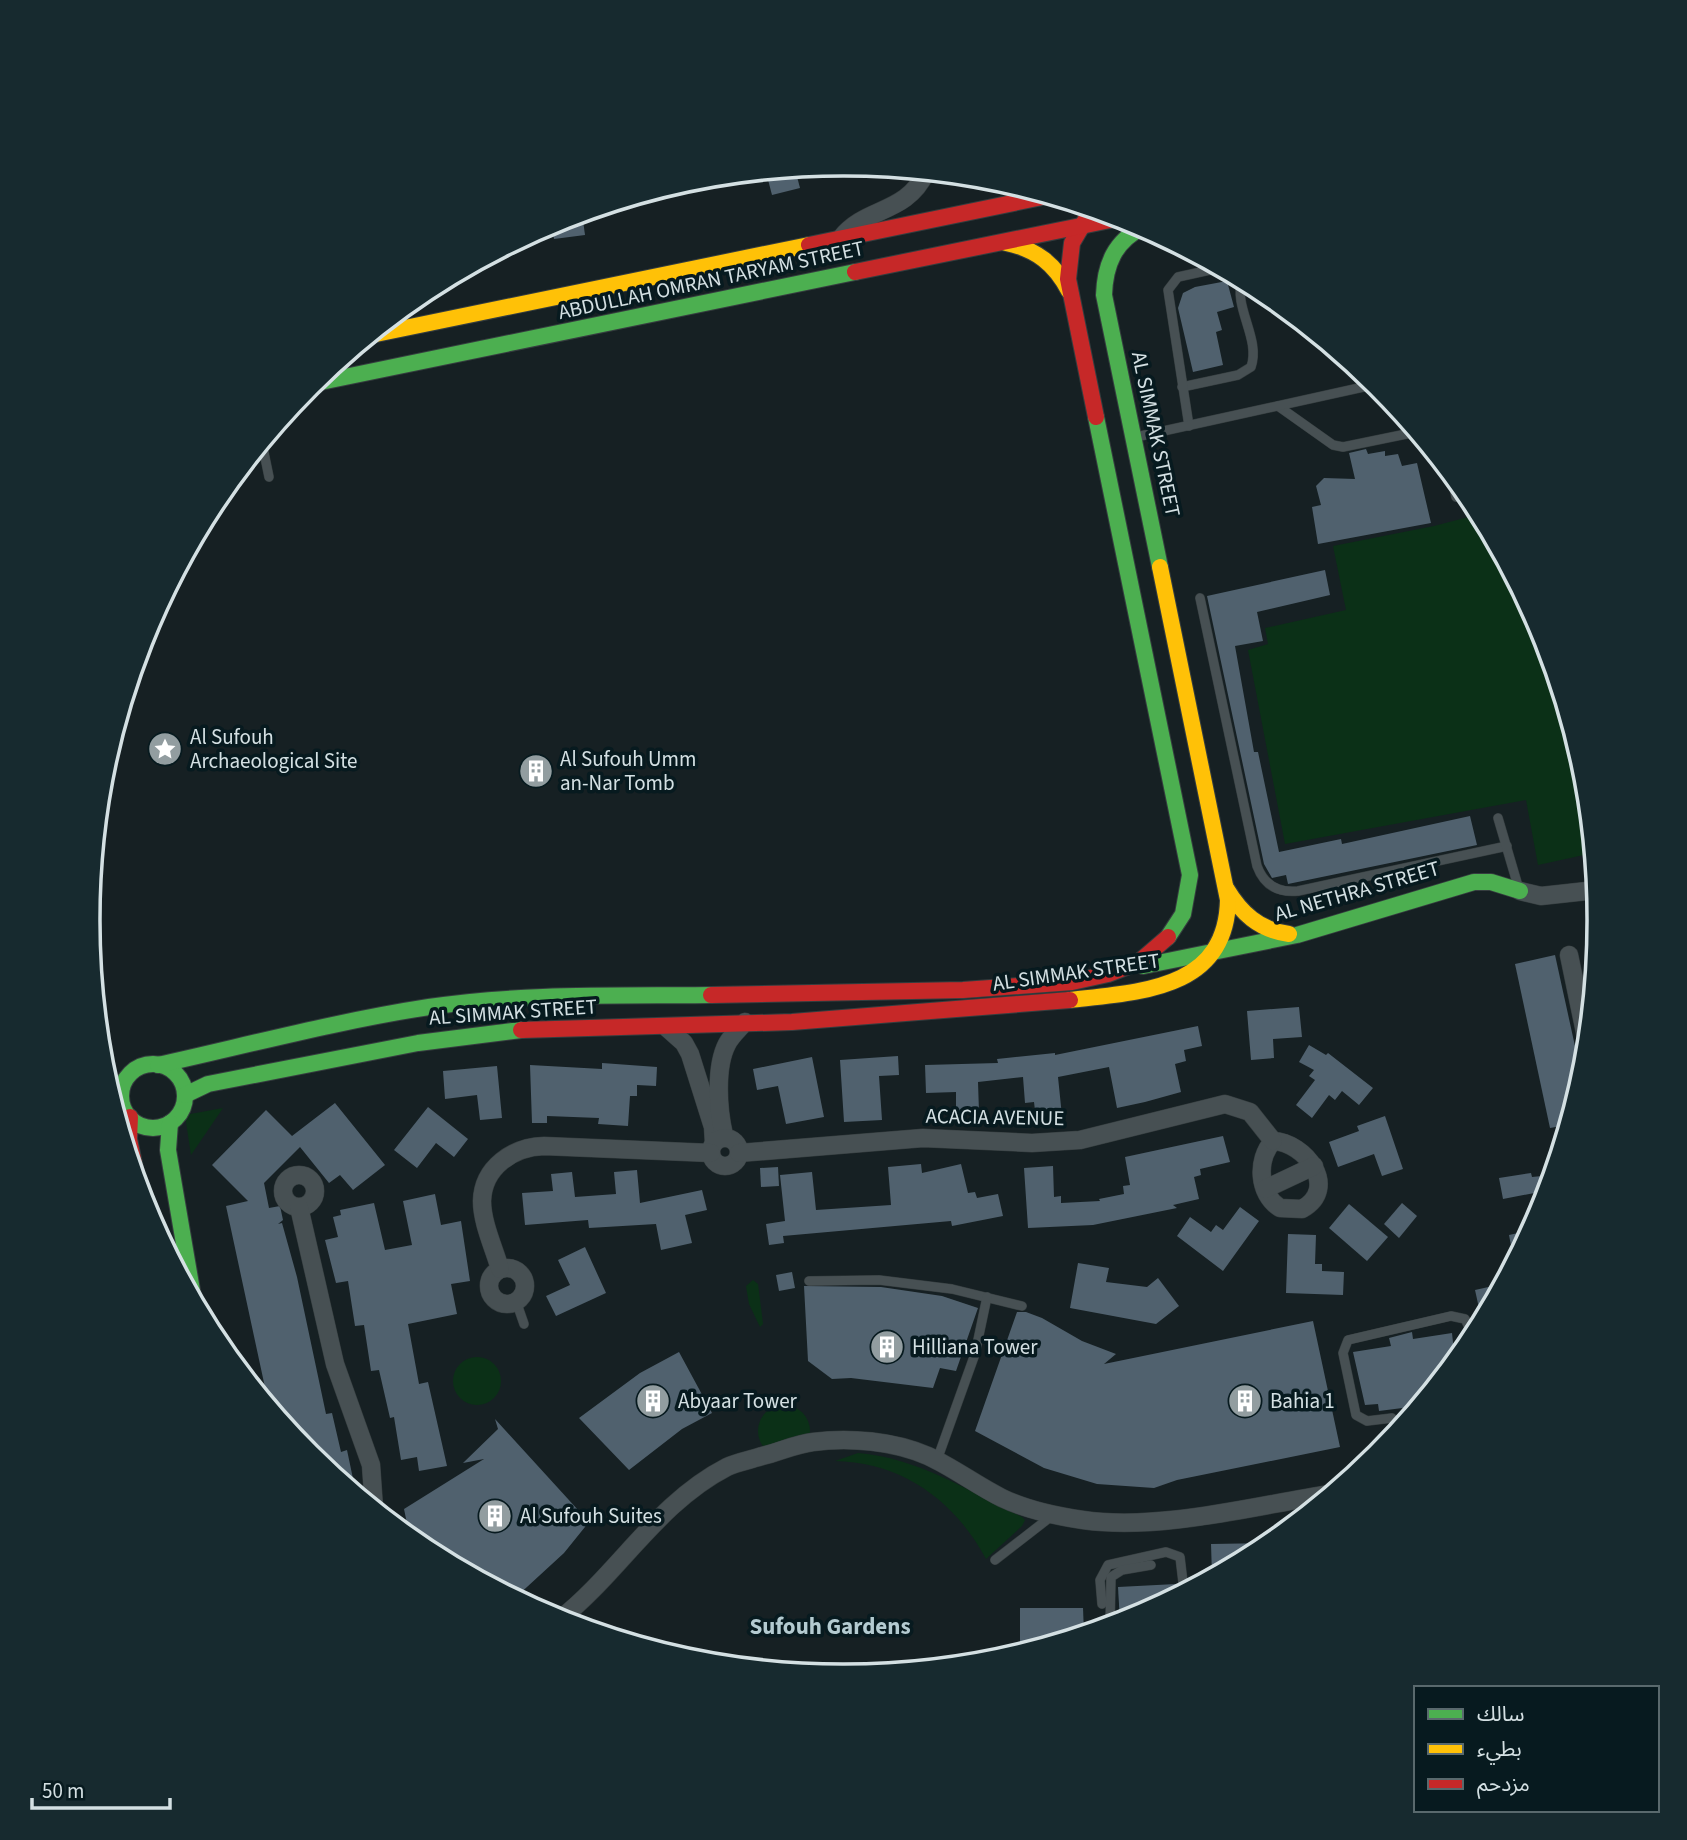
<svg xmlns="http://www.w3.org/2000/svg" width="1687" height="1840" viewBox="0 0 1687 1840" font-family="'Source Sans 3','Noto Sans Arabic',sans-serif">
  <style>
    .green { fill: #0b3017 }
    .building { fill: #50616e }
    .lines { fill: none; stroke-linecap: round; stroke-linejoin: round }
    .lane-casing { stroke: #353d3f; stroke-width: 10 }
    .street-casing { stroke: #353d3f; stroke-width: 19 }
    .fast-casing { stroke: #353d3f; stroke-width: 18 }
    .slow-casing { stroke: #353d3f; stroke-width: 18 }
    .jam-casing { stroke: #353d3f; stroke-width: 18 }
    .lane { stroke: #475053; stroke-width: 9 }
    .street { stroke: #475053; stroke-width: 18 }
    .fast { stroke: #4caf50; stroke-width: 16 }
    .slow { stroke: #ffc107; stroke-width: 16 }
    .jam { stroke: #c62828; stroke-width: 16 }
    .labels { text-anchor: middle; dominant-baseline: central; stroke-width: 7; stroke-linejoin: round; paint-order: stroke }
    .street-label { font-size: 21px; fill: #d4e0e3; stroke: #071a1f }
    .poi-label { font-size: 21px; fill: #d4e0e3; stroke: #071a1f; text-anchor: start }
    .neighbourhood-label { font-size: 23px; font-weight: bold; fill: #b4cbd1; stroke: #071a1f }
    .rim { fill: none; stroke: #d4e0e3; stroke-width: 3.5 }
  </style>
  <rect width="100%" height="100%" fill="#162023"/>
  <g class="green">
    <polygon points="1480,514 1542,631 1585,773 1593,853 1538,865 1526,800 1285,844 1248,650 1268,644 1265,628 1346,610 1333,546 1434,526"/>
    <polygon points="223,1108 191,1155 185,1115"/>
    <polygon points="753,1280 758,1284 763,1324 760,1327 749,1304 746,1286"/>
    <circle cx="477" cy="1381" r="24"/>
    <circle cx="784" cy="1431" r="26"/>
    <path d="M858,1453C919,1458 968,1491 1022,1517L1025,1520L1022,1526L986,1559C955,1501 902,1462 835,1461Z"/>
  </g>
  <g class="building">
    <polygon points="795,169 800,188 772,195 766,172"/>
    <polygon points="582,213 585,235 554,239 551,223"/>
    <polygon points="1227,281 1234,307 1217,312 1222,330 1216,332 1223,365 1193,372 1178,308 1183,293 1195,287"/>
    <polygon points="1366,449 1368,454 1385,451 1385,456 1398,454 1402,466 1417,463 1431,523 1318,544 1312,507 1321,505 1316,486 1324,478 1355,479 1349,453"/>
    <polygon points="1325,570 1330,595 1257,612 1263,641 1235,646 1254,752 1258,752 1279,852 1341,839 1342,844 1470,816 1477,845 1288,884 1286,875 1272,878 1264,864 1207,596"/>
    <circle cx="536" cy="771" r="9"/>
    <polygon points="1555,955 1582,1078 1567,1125 1550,1128 1515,964"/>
    <polygon points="1299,1007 1302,1037 1273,1039 1274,1058 1251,1060 1247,1011"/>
    <polygon points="1198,1026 1202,1046 1184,1050 1186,1061 1175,1064 1181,1092 1145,1102 1117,1108 1109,1067 1058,1077 1062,1116 1036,1119 1034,1102 1025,1103 1023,1077 978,1082 979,1112 956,1112 956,1092 926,1093 925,1065 998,1063 997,1059 1055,1053 1055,1055"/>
    <polygon points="1309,1045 1326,1055 1328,1053 1373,1088 1359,1105 1342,1091 1335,1100 1329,1095 1312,1118 1296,1105 1315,1080 1309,1076 1314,1070 1299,1062"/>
    <polygon points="898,1056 899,1075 879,1076 882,1120 844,1122 840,1060"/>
    <polygon points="812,1057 824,1117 786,1124 778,1086 757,1090 753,1069"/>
    <polygon points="602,1063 657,1067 656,1086 637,1085 637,1096 630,1096 628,1126 598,1124 599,1118 547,1116 547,1123 532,1123 530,1065 602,1069"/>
    <polygon points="497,1066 502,1118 480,1120 477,1095 445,1099 443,1071"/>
    <polygon points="335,1103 385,1165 353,1190 340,1175 329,1183 300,1147 264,1183 269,1208 280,1206 283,1220 278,1224 282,1223 297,1277 326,1414 332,1413 341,1452 347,1450 356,1493 309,1454 269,1406 226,1206 248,1201 212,1165 266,1110 292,1136"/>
    <polygon points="428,1107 468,1139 454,1157 436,1143 417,1168 394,1150"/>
    <polygon points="1385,1116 1403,1169 1382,1176 1374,1154 1338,1167 1329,1142 1359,1131 1357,1126"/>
    <polygon points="1223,1136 1230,1162 1200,1169 1201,1175 1194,1177 1199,1199 1173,1205 1177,1208 1093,1225 1028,1228 1024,1168 1053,1166 1054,1197 1061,1196 1061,1203 1100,1201 1099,1199 1124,1194 1123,1186 1130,1185 1125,1157"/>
    <polygon points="921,1164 922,1173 961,1164 968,1193 975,1192 977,1198 998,1194 1003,1216 952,1226 951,1221 783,1236 784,1243 769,1245 766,1224 785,1221 780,1175 812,1172 816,1210 891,1205 888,1167"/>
    <polygon points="778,1167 779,1186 761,1187 760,1168"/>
    <polygon points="637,1170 640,1203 702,1190 707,1210 685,1215 692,1243 661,1250 656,1224 589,1228 588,1220 525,1225 522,1193 553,1191 551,1174 572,1172 575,1197 616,1194 614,1172"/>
    <polygon points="1531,1173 1532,1177 1542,1176 1545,1191 1503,1199 1499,1178"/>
    <polygon points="435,1194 441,1225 461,1221 470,1281 451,1284 457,1314 408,1324 419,1384 428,1382 447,1466 419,1471 417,1457 401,1460 394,1417 390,1418 379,1370 371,1371 364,1325 355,1326 348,1281 336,1283 325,1240 338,1237 333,1217 341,1215 340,1210 374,1203 385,1250 412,1245 403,1201"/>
    <polygon points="1402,1203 1417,1216 1399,1238 1384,1224"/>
    <polygon points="1349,1204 1388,1237 1367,1261 1329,1228"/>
    <polygon points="1240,1207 1259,1221 1223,1271 1177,1236 1190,1217 1211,1232 1216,1225 1223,1230"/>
    <polygon points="1531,1230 1524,1243 1514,1261 1509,1235"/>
    <polygon points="1288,1234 1316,1235 1315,1264 1322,1264 1322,1271 1344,1272 1343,1295 1286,1293"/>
    <polygon points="585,1247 606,1293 556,1316 546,1296 570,1285 558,1260"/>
    <polygon points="1078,1263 1109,1268 1106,1282 1147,1287 1158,1278 1179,1306 1156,1324 1070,1308"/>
    <polygon points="792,1272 795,1288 779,1291 776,1275"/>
    <polygon points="1502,1284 1482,1322 1475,1290"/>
    <polygon points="804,1286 881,1287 942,1296 978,1308 956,1371 940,1368 933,1388 851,1378 832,1379 808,1361"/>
    <polygon points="1017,1312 1026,1312 1042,1318 1082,1341 1116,1354 1104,1364 1313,1321 1340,1447 1177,1480 1154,1488 1097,1484 1044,1468 975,1431"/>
    <polygon points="1412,1332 1413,1339 1452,1333 1454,1352 1459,1356 1418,1406 1379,1411 1378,1404 1365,1405 1353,1352 1391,1346 1389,1338"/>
    <polygon points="679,1352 712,1413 682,1429 629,1470 579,1418 640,1373"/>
    <polygon points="495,1419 589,1522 564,1553 515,1598 423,1548 410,1538 404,1509 484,1459 463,1463 498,1429"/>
    <polygon points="1270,1543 1263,1549 1212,1576 1211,1544"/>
    <polygon points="1176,1584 1178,1594 1120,1622 1118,1587"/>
    <polygon points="1020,1608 1083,1608 1084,1633 1020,1653"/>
  </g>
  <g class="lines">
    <g class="lane-casing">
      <g id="lane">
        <path d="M1182,387L1238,375L1251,367C1261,339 1233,307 1242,280"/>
        <polyline points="1278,406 1333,445 1343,447 1416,432"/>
        <polyline points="1189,426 1168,290 1178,277 1219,268"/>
        <polyline points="1136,437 1377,384"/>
        <polyline points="262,443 269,477"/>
        <polyline points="1451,474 1456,497"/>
        <path d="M1200,598L1257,866C1264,885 1278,893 1298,891L1507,846"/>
        <polyline points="1498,818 1518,886"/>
        <polyline points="107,1084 128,1076"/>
        <polyline points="114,1106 124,1108"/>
        <polyline points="809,1281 879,1280 952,1289 1022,1306"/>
        <polyline points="516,1301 524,1324"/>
        <polyline points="1392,1418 1367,1421 1356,1415 1343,1353 1348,1340 1451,1316 1465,1319 1474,1337"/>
        <polyline points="937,1460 975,1354 987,1297"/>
        <polyline points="995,1560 1053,1515"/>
        <polyline points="1102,1604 1100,1580 1108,1565 1166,1552 1180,1557 1184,1591"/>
        <polyline points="1110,1625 1111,1577 1122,1570 1151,1565"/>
      </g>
    </g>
    <g class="street-casing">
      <g id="street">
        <path d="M841,238C866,206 906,215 926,172"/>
        <polyline points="1520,891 1541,896 1596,890"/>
        <polyline points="1569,955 1587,1042"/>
        <polyline points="666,1027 684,1043 690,1054 713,1127 714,1143"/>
        <path d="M724,1135C718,1110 715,1067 727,1044C731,1036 739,1029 745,1022"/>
        <circle cx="725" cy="1152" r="14"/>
        <path d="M1273,1141C1305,1142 1340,1188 1302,1209L1280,1208C1258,1194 1256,1160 1273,1141Z"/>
        <polyline points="739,1153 923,1138 1032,1143 1080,1140 1225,1104 1250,1112 1273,1141"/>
        <circle cx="299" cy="1191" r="16"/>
        <polyline points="1265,1189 1314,1166"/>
        <polyline points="299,1207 335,1364 371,1465 374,1508"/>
        <circle cx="507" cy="1286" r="18"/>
        <path d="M500,1269C494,1248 482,1223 482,1201C483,1167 513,1147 544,1146L711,1153"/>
        <path d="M559,1620C619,1573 657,1503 727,1467C737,1462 751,1460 762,1456C779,1452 796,1444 813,1442C849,1437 894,1441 928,1456C954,1468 976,1485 1002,1498C1027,1510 1055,1516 1083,1520C1160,1531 1253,1506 1330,1494"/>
      </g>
    </g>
    <g class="fast-casing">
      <g id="fast">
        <path d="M1143,227C1115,241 1105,264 1104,295L1160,567"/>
        <polyline points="311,384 855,272"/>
        <polyline points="1096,417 1190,875 1183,914 1168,937"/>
        <polyline points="1143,966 1297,935 1474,882 1491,882 1520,891"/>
        <circle cx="153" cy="1096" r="32"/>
        <path d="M158,1065C248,1045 338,1021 429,1007C522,993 618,996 711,995"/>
        <polyline points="185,1095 208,1084 418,1043 521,1030"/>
        <polyline points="170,1123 168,1150 194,1302"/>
      </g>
    </g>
    <g class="slow-casing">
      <g id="slow">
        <path d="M1006,243C1036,249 1055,264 1069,291"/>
        <polyline points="371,335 809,245"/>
        <path d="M1226,888C1241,913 1259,930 1289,934"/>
        <path d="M1070,1000C1140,992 1226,990 1228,900L1160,567"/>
      </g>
    </g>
    <g class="jam-casing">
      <g id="jam">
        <polyline points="1092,209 1072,243 1068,279 1096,417"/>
        <polyline points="809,245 1047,196"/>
        <polyline points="855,272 1120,218"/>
        <polyline points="711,995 963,990 1072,982 1108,974 1139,962 1168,937"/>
        <polyline points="521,1030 792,1022 1070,1000"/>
        <polyline points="130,1117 129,1139 141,1198"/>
      </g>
    </g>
    <use href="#lane" class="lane"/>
    <use href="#street" class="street"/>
    <use href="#fast" class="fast"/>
    <use href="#slow" class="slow"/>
    <use href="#jam" class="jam"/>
  </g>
  <defs>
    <g id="sight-disc" transform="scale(1.75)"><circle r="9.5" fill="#929da0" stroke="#071a1f"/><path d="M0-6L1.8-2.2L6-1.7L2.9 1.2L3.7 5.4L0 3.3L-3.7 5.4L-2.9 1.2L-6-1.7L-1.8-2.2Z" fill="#fff"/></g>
    <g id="building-disc" transform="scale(1.75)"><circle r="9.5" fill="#929da0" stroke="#071a1f"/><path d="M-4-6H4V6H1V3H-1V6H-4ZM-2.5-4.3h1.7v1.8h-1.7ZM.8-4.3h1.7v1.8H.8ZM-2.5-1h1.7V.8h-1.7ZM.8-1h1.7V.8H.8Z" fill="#fff"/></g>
  </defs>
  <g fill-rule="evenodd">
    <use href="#sight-disc" x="165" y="749"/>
    <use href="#building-disc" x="536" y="771"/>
    <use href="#building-disc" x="887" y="1347"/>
    <use href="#building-disc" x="653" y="1401"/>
    <use href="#building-disc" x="1245" y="1401"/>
    <use href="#building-disc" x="495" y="1516"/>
  </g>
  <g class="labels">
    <g class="street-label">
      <text transform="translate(711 280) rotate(-12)">ABDULLAH OMRAN TARYAM STREET</text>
      <text transform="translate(1156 434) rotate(78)">AL SIMMAK STREET</text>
      <text transform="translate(1357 891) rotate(-16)">AL NETHRA STREET</text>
      <text transform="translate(1076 972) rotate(-8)">AL SIMMAK STREET</text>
      <text transform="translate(513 1012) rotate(-4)">AL SIMMAK STREET</text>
      <text transform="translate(995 1117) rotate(1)">ACACIA AVENUE</text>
    </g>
    <g class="poi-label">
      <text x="190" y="737">Al Sufouh<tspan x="190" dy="24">Archaeological Site</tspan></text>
      <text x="560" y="759">Al Sufouh Umm<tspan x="560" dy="24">an-Nar Tomb</tspan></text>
      <text x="912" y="1347">Hilliana Tower</text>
      <text x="678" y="1401">Abyaar Tower</text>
      <text x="1270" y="1401">Bahia 1</text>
      <text x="520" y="1516">Al Sufouh Suites</text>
    </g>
    <g class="neighbourhood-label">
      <text x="830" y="1626">Sufouh Gardens</text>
    </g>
  </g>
  <path d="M0 0H1687V1840H0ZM843 176H844A743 743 0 0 1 1587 919V921A743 743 0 0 1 844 1664H843A743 743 0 0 1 100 921V919A743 743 0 0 1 843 176Z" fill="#172a2f" fill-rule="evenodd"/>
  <path class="rim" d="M843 176H844A743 743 0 0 1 1587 919V921A743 743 0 0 1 844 1664H843A743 743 0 0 1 100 921V919A743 743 0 0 1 843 176Z"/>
  <rect x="1414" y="1686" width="245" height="126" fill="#071a1f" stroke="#59696d" stroke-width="2"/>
  <rect x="1428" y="1709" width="35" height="10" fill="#4caf50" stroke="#59696d" stroke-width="2"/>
  <text x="1477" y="1721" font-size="21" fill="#d4e0e3">سالك</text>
  <rect x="1428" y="1744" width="35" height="10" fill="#ffc107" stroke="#59696d" stroke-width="2"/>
  <text x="1477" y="1756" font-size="21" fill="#d4e0e3">بطيء</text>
  <rect x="1428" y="1779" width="35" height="10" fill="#c62828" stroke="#59696d" stroke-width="2"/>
  <text x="1477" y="1791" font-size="21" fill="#d4e0e3">مزدحم</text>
  <path d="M32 1798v10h138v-10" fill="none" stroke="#d4e0e3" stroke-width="3.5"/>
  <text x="42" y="1798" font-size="21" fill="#d4e0e3" stroke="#071a1f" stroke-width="5" paint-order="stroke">50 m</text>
</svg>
